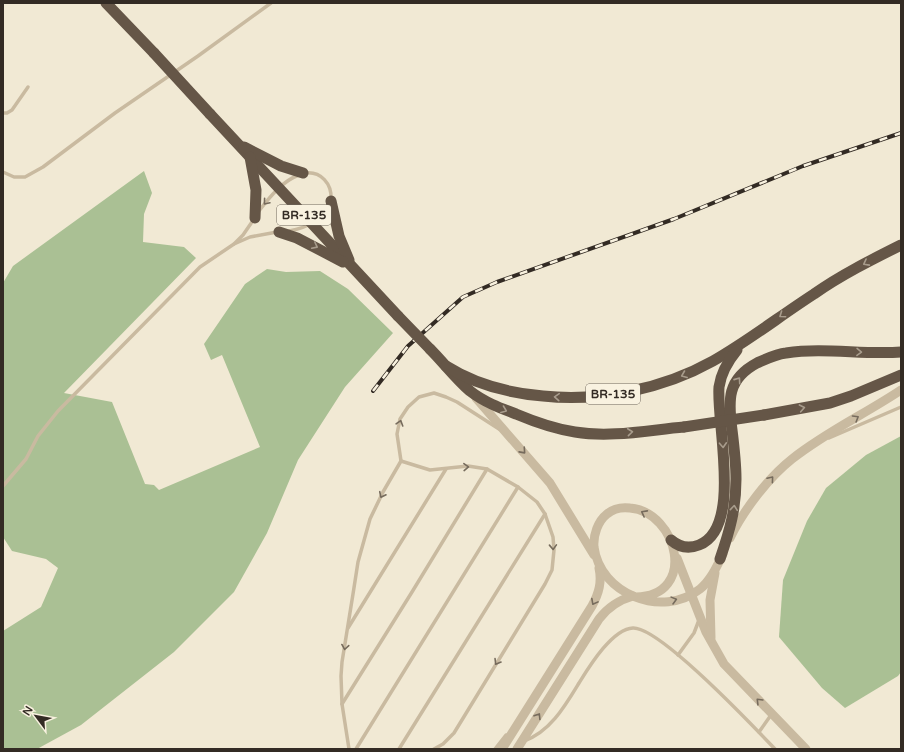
<svg xmlns="http://www.w3.org/2000/svg" width="904" height="752" viewBox="0 0 904 752" font-family="'Varela Round',sans-serif">
  <style>
    .green { fill: #aac094 }
    .lines { fill: none; stroke-linecap: round; stroke-linejoin: round }
    .service { stroke: #c9baa0; stroke-width: 3.5 }
    .tertiary { stroke: #c9baa0; stroke-width: 9 }
    .trunk { stroke: #655647; stroke-width: 11 }
    .rail-casing { stroke: #332b24; stroke-width: 4 }
    .rail { stroke: #f9f2e0; stroke-width: 2.5; stroke-dasharray: 8; stroke-linecap: butt }
    .trunk-bridge { stroke: #655647; stroke-width: 11 }
    .oneway { stroke: #766b5c }
    .oneway2 { stroke: #a89c8c }
    .labels { text-anchor: middle; dominant-baseline: central; stroke-width: 4; stroke-linejoin: round; paint-order: stroke }
    .shield { fill: #f9f2e0; stroke: #6e675c; stroke-width: 1 }
    .shield-label { font-size: 12px; font-weight: bold; fill: #332b24 }
  </style>
  <rect width="100%" height="100%" fill="#f1e9d4"/>
  <g class="green">
    <polygon points="144,171 152,193 144,214 143,242 184,247 196,258 64,393 112,402 145,484 154,485 159,490 260,447 222,355 211,360 204,344 245,284 267,269 286,272 320,271 348,289 393,333 345,387 298,460 267,533 234,592 174,652 81,725 37,749 3,749 3,631 41,607 58,568 46,559 12,551 3,537 3,283 13,266"/>
    <polygon points="901,436 901,672 898,676 845,708 822,688 779,637 783,580 807,521 826,488 866,455"/>
  </g>
  <g class="lines">
    <g class="service">
      <polyline points="3,113 7,113 12,110 28,87"/>
      <polyline points="3,172 14,177 25,177 43,167 115,113 198,56 271,3"/>
      <path d="M305,173C321,171 332,184 331,199"/>
      <path d="M258,212C269,198 282,181 299,175"/>
      <path d="M289,231C306,228 321,221 329,205"/>
      <polyline points="234,244 250,237 277,232"/>
      <polyline points="829,438 901,407"/>
      <polyline points="401,461 430,470 468,466 487,469 518,487 537,502 545,514 553,537 554,550 552,570 545,584 454,733 443,744 434,749"/>
      <polyline points="3,486 26,459 38,436 58,411 200,267 234,244 243,235 254,219"/>
      <polyline points="348,628 446,469"/>
      <polyline points="678,655 694,633 699,620"/>
      <polyline points="342,704 412,592 487,469"/>
      <polyline points="759,732 771,715"/>
      <path d="M524,741C550,732 565,706 579,683C589,667 612,629 633,628C660,627 753,726 775,749"/>
      <polyline points="349,749 342,704 341,676 342,662 353,594 358,562 370,519 383,492 401,461 397,434 400,419 408,407 419,397 434,393 446,397 457,402 499,429"/>
      <polyline points="356,749 518,487"/>
      <polyline points="399,749 545,514"/>
      <polyline points="495,749 506,735"/>
    </g>
    <g class="tertiary">
      <polyline points="476,398 550,483 594,555"/>
      <path d="M730,538C743,511 768,478 792,459C826,432 865,414 901,390"/>
      <polyline points="677,558 706,632 724,664 806,749"/>
      <path d="M636,597C698,596 678,512 630,508C622,507 614,508 607,514C598,521 593,535 594,547C600,594 662,619 700,589C711,580 717,566 723,554"/>
      <polyline points="711,638 710,600 715,573"/>
      <path d="M502,749L592,606C599,593 602,582 599,568"/>
      <path d="M517,749L599,619C608,607 619,600 633,596"/>
    </g>
    <g class="trunk">
      <polyline points="106,3 154,53"/>
      <polyline points="210,114 398,316"/>
      <polyline points="244,147 281,166 303,173"/>
      <polyline points="250,157 256,190 255,218"/>
      <polyline points="331,201 339,236 349,260"/>
      <polyline points="279,232 297,238 343,262"/>
      <path d="M430,349C443,362 456,379 470,391C484,402 500,408 516,414C535,422 555,429 575,432C611,438 649,430 684,427"/>
      <path d="M446,366C476,385 508,393 543,396C600,402 663,389 713,361C748,341 780,316 814,294C841,275 871,260 901,245"/>
      <polyline points="764,415 830,403 851,396 901,375"/>
      <path d="M671,540C679,547 689,549 699,545C743,528 716,423 719,387C721,372 728,361 737,350"/>
      <path d="M720,559C730,530 736,509 736,479C736,463 734,446 732,430C728,400 727,379 757,363C766,359 776,354 786,353C824,347 863,355 901,352"/>
    </g>
    <g class="rail-casing">
      <polyline id="rail" points="373,391 408,346 463,297 497,282 674,219 803,166 901,133"/>
    </g>
    <use href="#rail" class="rail"/>
    <g class="trunk-bridge">
      <polyline points="154,53 210,114"/>
      <polyline points="398,316 430,349"/>
      <polyline points="684,427 764,415"/>
    </g>
  </g>
  <defs><path id="oneway-chevron" d="M-2-3.5L2.5 0L-2 3.5" fill="none" stroke-width="1.6" stroke-linecap="round" stroke-linejoin="round"/></defs>
  <g class="oneway">
    <use href="#oneway-chevron" transform="translate(266 202) rotate(130)"/>
    <use href="#oneway-chevron" transform="translate(856 418) rotate(-31)"/>
    <use href="#oneway-chevron" transform="translate(400 423) rotate(-73)"/>
    <use href="#oneway-chevron" transform="translate(523 451) rotate(48)"/>
    <use href="#oneway-chevron" transform="translate(466 467) rotate(-2)"/>
    <use href="#oneway-chevron" transform="translate(771 479) rotate(-50)"/>
    <use href="#oneway-chevron" transform="translate(382 495) rotate(116)"/>
    <use href="#oneway-chevron" transform="translate(644 513) rotate(-152)"/>
    <use href="#oneway-chevron" transform="translate(553 547) rotate(88)"/>
    <use href="#oneway-chevron" transform="translate(674 600) rotate(-15)"/>
    <use href="#oneway-chevron" transform="translate(594 602) rotate(118)"/>
    <use href="#oneway-chevron" transform="translate(345 647) rotate(99)"/>
    <use href="#oneway-chevron" transform="translate(497 662) rotate(121)"/>
    <use href="#oneway-chevron" transform="translate(759 701) rotate(-135)"/>
    <use href="#oneway-chevron" transform="translate(538 716) rotate(-58)"/>
  </g>
  <g class="oneway2">
    <use href="#oneway-chevron" transform="translate(315 246) rotate(27)"/>
    <use href="#oneway-chevron" transform="translate(866 263) rotate(152)"/>
    <use href="#oneway-chevron" transform="translate(782 315) rotate(145)"/>
    <use href="#oneway-chevron" transform="translate(859 352) rotate(1)"/>
    <use href="#oneway-chevron" transform="translate(684 375) rotate(158)"/>
    <use href="#oneway-chevron" transform="translate(738 380) rotate(-55)"/>
    <use href="#oneway-chevron" transform="translate(557 397) rotate(-176)"/>
    <use href="#oneway-chevron" transform="translate(802 408) rotate(-11)"/>
    <use href="#oneway-chevron" transform="translate(504 410) rotate(21)"/>
    <use href="#oneway-chevron" transform="translate(630 432) rotate(-6)"/>
    <use href="#oneway-chevron" transform="translate(723 445) rotate(87)"/>
    <use href="#oneway-chevron" transform="translate(734 508) rotate(-84)"/>
  </g>
  <g class="labels">
    <g class="shield">
      <rect x="277" y="205" width="54" height="20" rx="3"/>
      <rect x="586" y="384" width="54" height="20" rx="3"/>
    </g>
    <g class="shield-label">
      <text x="304" y="215">BR-135</text>
      <text x="613" y="394">BR-135</text>
    </g>
  </g>
  <rect width="904" height="752" fill="none" stroke="#332b24" stroke-width="8"/>
  <g transform="translate(36 716) rotate(302)" stroke="#f9f2e0" stroke-width="3" paint-order="stroke">
  <path d="M0-3L7 15L0 10L-7 15Z" fill="#332b24"/>
  <text y="-6" font-size="11" font-weight="bold" text-anchor="middle" fill="#332b24">N</text>
  </g>
</svg>
